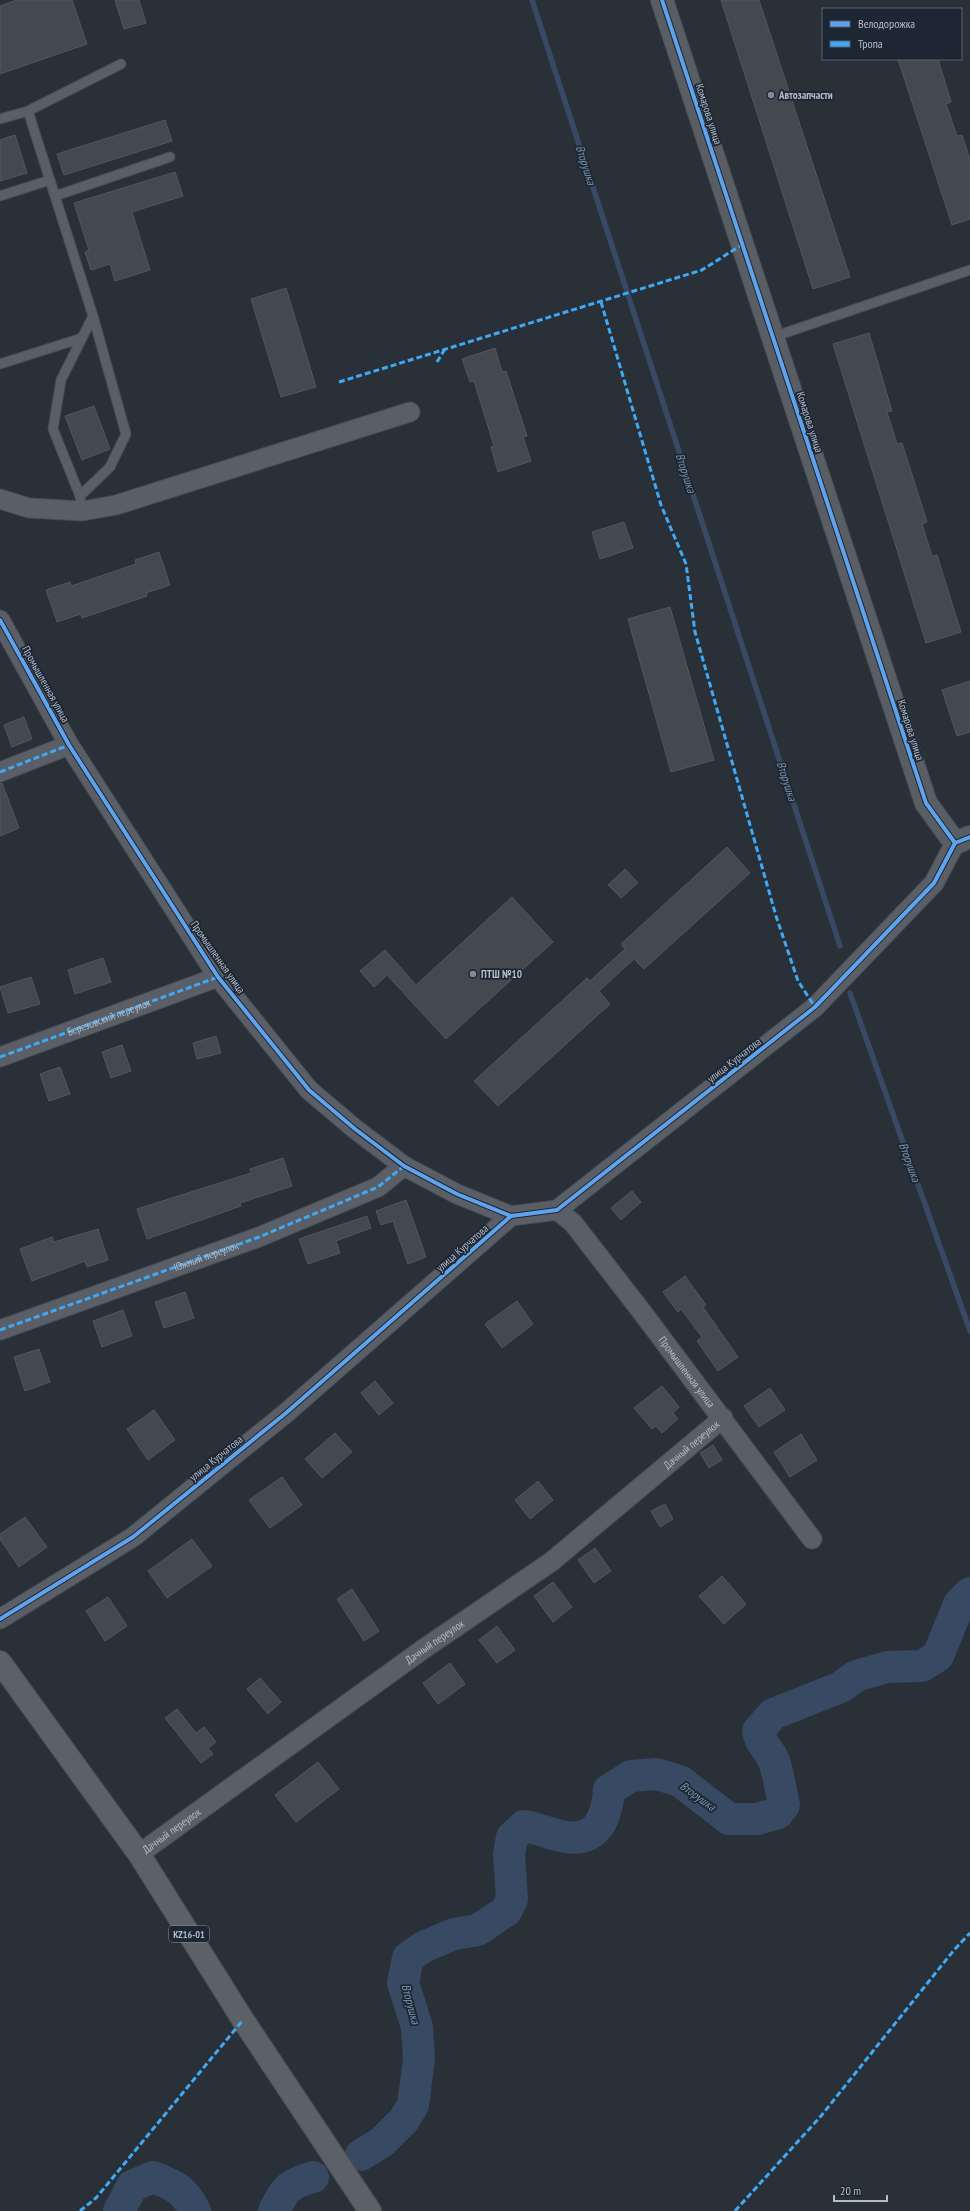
<svg xmlns="http://www.w3.org/2000/svg" width="970" height="2211" viewBox="0 0 970 2211" font-family="'PT Sans Narrow',sans-serif">
  <style>
    .lines { fill: none; stroke-linecap: round; stroke-linejoin: round }
    .stream { stroke: #384963; stroke-width: 5.5 }
    .river { stroke: #384963; stroke-width: 32 }
    .building { fill: #444950; stroke: #52575f }
    .lane-casing { stroke: #484c53; stroke-width: 11 }
    .street-casing { stroke: #484c53; stroke-width: 21 }
    .secondary-casing { stroke: #484c53; stroke-width: 24 }
    .primary-casing { stroke: #484c55; stroke-width: 24 }
    .lane { stroke: #5a5e66; stroke-width: 9 }
    .street { stroke: #5a5e66; stroke-width: 19 }
    .secondary { stroke: #595d64; stroke-width: 22 }
    .primary { stroke: #5c6168; stroke-width: 22 }
    .quiet { stroke: #3fa9f5; stroke-width: 3; stroke-dasharray: 6 3; stroke-linecap: butt }
    .cycleway-casing { stroke: #1d2633; stroke-width: 6 }
    .cycleway { stroke: #60a3ed; stroke-width: 4 }
    .poi-dot { fill: #848b96; stroke: #1d2633; stroke-width: 1.5 }
    .labels { text-anchor: middle; dominant-baseline: central; stroke-width: 3.5; stroke-linejoin: round; paint-order: stroke }
    .shield { fill: #1d2633; stroke: #878f9c; stroke-width: 1 }
    .shield-label { font-size: 10px; font-weight: bold; fill: #b4bcc9 }
    .poi-label { font-size: 11px; font-weight: bold; fill: #b4bcc9; stroke: #1d2633; text-anchor: start }
    .street-label { font-size: 11px; fill: #b4bcc9; stroke: #1d2633 }
    .water-label { font-size: 12px; font-style: italic; fill: #7c92b1; stroke: #1d2633 }
  </style>
  <rect width="100%" height="100%" fill="#2a3038"/>
  <g class="lines">
    <g class="stream">
      <polyline points="532,0 840,946"/>
      <polyline points="850,993 970,1331"/>
    </g>
    <g class="river">
      <path d="M361,2155L382,2142L404,2120L413,2105L419,2059L417,2027L403,1983L408,1958L423,1947L454,1934L478,1930L506,1911L512,1899L509,1854L512,1837L524,1826C538,1828 552,1835 566,1837C598,1842 607,1816 609,1790L631,1776L656,1774L680,1781L729,1819H757L778,1813L784,1805C781,1792 779,1777 775,1764C771,1750 760,1745 758,1731L773,1714L841,1687L856,1676L887,1667L922,1666L938,1656L959,1604L970,1593"/>
      <path d="M119,2211L132,2186L153,2177C174,2185 184,2189 195,2211"/>
      <path d="M274,2211C285,2188 289,2184 313,2177"/>
    </g>
  </g>
  <g class="building">
    <polygon points="17,0 72,0 87,44 0,74 0,6"/>
    <polygon points="115,0 139,0 146,23 124,29"/>
    <polygon points="721,0 759,0 850,277 813,289"/>
    <polygon points="898,59 938,59 951,102 946,104 957,136 962,135 970,160 970,219 952,225"/>
    <polygon points="165,120 172,141 64,175 57,154"/>
    <polygon points="15,135 27,173 0,181 0,140"/>
    <polygon points="175,172 183,196 132,212 150,270 115,281 110,264 91,270 85,252 89,250 74,203"/>
    <polygon points="286,288 316,387 281,397 251,299"/>
    <polygon points="869,333 892,411 887,412 897,444 902,443 927,522 922,524 932,556 937,555 961,632 926,643 833,344"/>
    <polygon points="495,348 502,372 506,371 527,436 523,437 531,461 498,472 491,447 494,446 474,381 470,382 462,359"/>
    <polygon points="94,406 110,449 82,460 65,416"/>
    <polygon points="624,522 633,548 600,559 592,532"/>
    <polygon points="159,552 170,585 146,593 147,596 82,618 81,614 57,622 46,590 70,582 71,586 136,564 135,560"/>
    <polygon points="670,607 714,760 671,772 628,619"/>
    <polygon points="970,681 970,732 957,736 942,690"/>
    <polygon points="24,717 32,739 12,747 4,725"/>
    <polygon points="0,783 2,783 19,828 0,836"/>
    <polygon points="727,847 750,873 644,969 634,959 599,991 610,1004 498,1106 474,1081 587,978 590,981 625,949 621,944"/>
    <polygon points="625,869 638,883 621,898 608,885"/>
    <polygon points="512,897 553,942 446,1039 387,975 374,987 360,971 385,950 416,985"/>
    <polygon points="103,958 111,982 75,994 68,970"/>
    <polygon points="31,977 40,1004 8,1013 0,987"/>
    <polygon points="216,1036 221,1053 197,1059 193,1043"/>
    <polygon points="122,1045 131,1071 111,1078 102,1052"/>
    <polygon points="60,1067 70,1094 49,1101 40,1074"/>
    <polygon points="283,1158 292,1186 240,1203 241,1206 147,1239 137,1209 251,1173 250,1169"/>
    <polygon points="632,1191 641,1202 621,1220 611,1208"/>
    <polygon points="406,1200 426,1257 408,1264 393,1221 381,1225 376,1211"/>
    <polygon points="367,1216 371,1228 336,1241 340,1253 308,1264 299,1239"/>
    <polygon points="98,1229 108,1260 87,1267 85,1261 32,1281 20,1249 52,1237 54,1242"/>
    <polygon points="685,1276 706,1305 703,1307 738,1357 718,1371 697,1341 702,1337 681,1309 678,1312 663,1292"/>
    <polygon points="185,1292 194,1318 164,1328 155,1302"/>
    <polygon points="517,1301 533,1324 502,1348 485,1324"/>
    <polygon points="123,1310 132,1336 102,1347 93,1321"/>
    <polygon points="39,1349 50,1382 25,1391 14,1357"/>
    <polygon points="375,1381 393,1403 379,1415 361,1393"/>
    <polygon points="662,1386 679,1407 673,1413 678,1419 662,1433 656,1426 652,1429 634,1408"/>
    <polygon points="770,1388 785,1410 759,1427 744,1406"/>
    <polygon points="154,1410 175,1440 148,1460 127,1429"/>
    <polygon points="335,1433 352,1452 322,1478 305,1459"/>
    <polygon points="801,1434 817,1460 790,1477 774,1452"/>
    <polygon points="713,1445 722,1460 709,1468 700,1453"/>
    <polygon points="282,1477 302,1505 270,1528 249,1500"/>
    <polygon points="538,1481 553,1500 530,1519 515,1500"/>
    <polygon points="665,1504 673,1519 660,1527 651,1511"/>
    <polygon points="25,1517 47,1547 19,1567 0,1539 0,1534"/>
    <polygon points="192,1539 212,1566 167,1598 148,1571"/>
    <polygon points="595,1548 611,1571 594,1583 578,1560"/>
    <polygon points="722,1576 746,1604 724,1624 699,1596"/>
    <polygon points="553,1582 572,1607 553,1622 534,1596"/>
    <polygon points="352,1589 379,1631 364,1641 337,1599"/>
    <polygon points="108,1597 127,1626 105,1641 86,1611"/>
    <polygon points="497,1626 515,1650 497,1663 479,1640"/>
    <polygon points="450,1663 465,1684 438,1704 423,1683"/>
    <polygon points="260,1678 281,1702 268,1714 247,1689"/>
    <polygon points="177,1709 196,1733 204,1727 216,1742 208,1748 213,1754 201,1763 165,1718"/>
    <polygon points="318,1762 339,1789 296,1822 275,1795"/>
  </g>
  <g class="lines">
    <g class="lane-casing">
      <g id="lane">
        <polyline points="28,111 93,316 126,434 110,467 80,496 82,511"/>
        <polyline points="0,119 28,111 121,64"/>
        <polyline points="0,196 50,180"/>
        <polyline points="55,196 170,157"/>
        <polyline points="773,337 970,270"/>
        <polyline points="0,364 82,338"/>
        <polyline points="80,496 53,429 61,380 93,316"/>
      </g>
    </g>
    <g class="street-casing">
      <g id="street">
        <polyline points="0,499 29,508 82,511 116,505 410,412"/>
        <polyline points="0,620 69,745 218,977 309,1090 355,1129 404,1166 457,1194 511,1216"/>
        <polyline points="0,772 69,745"/>
        <path id="s1" d="M0,1057L218,977"/>
        <path id="s2" d="M557,1210L573,1223L642,1312L812,1539"/>
        <polyline points="0,1330 259,1237 378,1187 404,1166"/>
        <polyline points="0,1619 133,1537 286,1413 511,1216 557,1210 815,1007 934,883 955,843"/>
        <path id="s3" d="M139,1854L422,1650L551,1562L723,1418"/>
      </g>
    </g>
    <g class="secondary-casing">
      <polyline id="secondary" points="662,0 926,803 955,843 970,837"/>
    </g>
    <g class="primary-casing">
      <polyline id="primary" points="0,1662 139,1854 243,2020 370,2211"/>
    </g>
    <use href="#lane" class="lane"/>
    <use href="#street" class="street"/>
    <use href="#secondary" class="secondary"/>
    <use href="#primary" class="primary"/>
    <g class="quiet">
      <polyline points="601,302 661,505 686,564 695,632 776,916 798,981 815,1007"/>
      <polyline points="437,362 445,349"/>
      <polyline points="339,382 702,270 743,244"/>
      <polyline points="0,772 69,745"/>
      <polyline points="0,1057 218,977"/>
      <path id="s4" d="M0,1330L259,1237L378,1187L404,1166"/>
      <polyline points="80,2211 96,2198 243,2020"/>
      <polyline points="735,2211 821,2116 954,1950 970,1933"/>
    </g>
    <g class="cycleway-casing">
      <g id="cycleway">
        <polyline points="662,0 926,803 955,843"/>
        <polyline points="0,620 69,745 218,977 309,1090 355,1129 404,1166 457,1194 511,1216"/>
        <polyline points="0,1619 133,1537 286,1413 511,1216 557,1210 815,1007 934,883 955,843 970,837"/>
      </g>
    </g>
    <use href="#cycleway" class="cycleway"/>
  </g>
  <g class="poi-dot">
    <circle cx="771" cy="95" r="4"/>
    <circle cx="473" cy="974" r="4"/>
  </g>
  <g class="labels">
    <rect class="shield" x="169" y="1926" width="40" height="16" rx="3"/>
    <g class="shield-label">
      <text x="189" y="1934">KZ16-01</text>
    </g>
    <g class="poi-label">
      <text x="779" y="95">Автозапчасти</text>
      <text x="481" y="974">ПТШ №10</text>
    </g>
    <g class="street-label">
      <text transform="translate(709 114) rotate(72)">Комарова улица</text>
      <text transform="translate(810 422) rotate(72)">Комарова улица</text>
      <text transform="translate(46 684) rotate(61)">Промышленная улица</text>
      <text transform="translate(911 730) rotate(72)">Комарова улица</text>
      <text transform="translate(218 957) rotate(55)">Промышленная улица</text>
      <text stroke="none"><textPath href="#s1" startOffset="116">Березовский переулок</textPath></text>
      <text transform="translate(734 1060) rotate(-38)">улица Курчатова</text>
      <text transform="translate(462 1248) rotate(-41)">улица Курчатова</text>
      <text stroke="none"><textPath href="#s4" startOffset="219">Южный переулок</textPath></text>
      <text stroke="none"><textPath href="#s2" startOffset="208">Промышленная улица</textPath></text>
      <text stroke="none"><textPath href="#s3" startOffset="688">Дачный переулок</textPath></text>
      <text transform="translate(216 1458) rotate(-39)">улица Курчатова</text>
      <text stroke="none"><textPath href="#s3" startOffset="364">Дачный переулок</textPath></text>
      <text stroke="none"><textPath href="#s3" startOffset="40">Дачный переулок</textPath></text>
    </g>
    <g class="water-label">
      <text transform="translate(586 165) rotate(72)">Вторушка</text>
      <text transform="translate(686 473) rotate(72)">Вторушка</text>
      <text transform="translate(787 781) rotate(72)">Вторушка</text>
      <text transform="translate(910 1162) rotate(70)">Вторушка</text>
      <text transform="translate(698 1796) rotate(36)">Вторушка</text>
      <text transform="translate(411 2004) rotate(75)">Вторушка</text>
    </g>
  </g>
  <rect x="822" y="8" width="140" height="52" fill="#1d2633" stroke="#59626f"/>
  <rect x="830" y="21" width="20" height="6" fill="#60a3ed" stroke="#59626f"/>
  <text x="858" y="28" font-size="12" fill="#b4bcc9">Велодорожка</text>
  <rect x="830" y="41" width="20" height="6" fill="#3fa9f5" stroke="#59626f"/>
  <text x="858" y="48" font-size="12" fill="#b4bcc9">Тропа</text>
  <path d="M834 2195v6h53v-6" fill="none" stroke="#b4bcc9" stroke-width="2"/>
  <text x="840" y="2195" font-size="12" fill="#b4bcc9" stroke="#1d2633" stroke-width="3" paint-order="stroke">20 m</text>
</svg>
